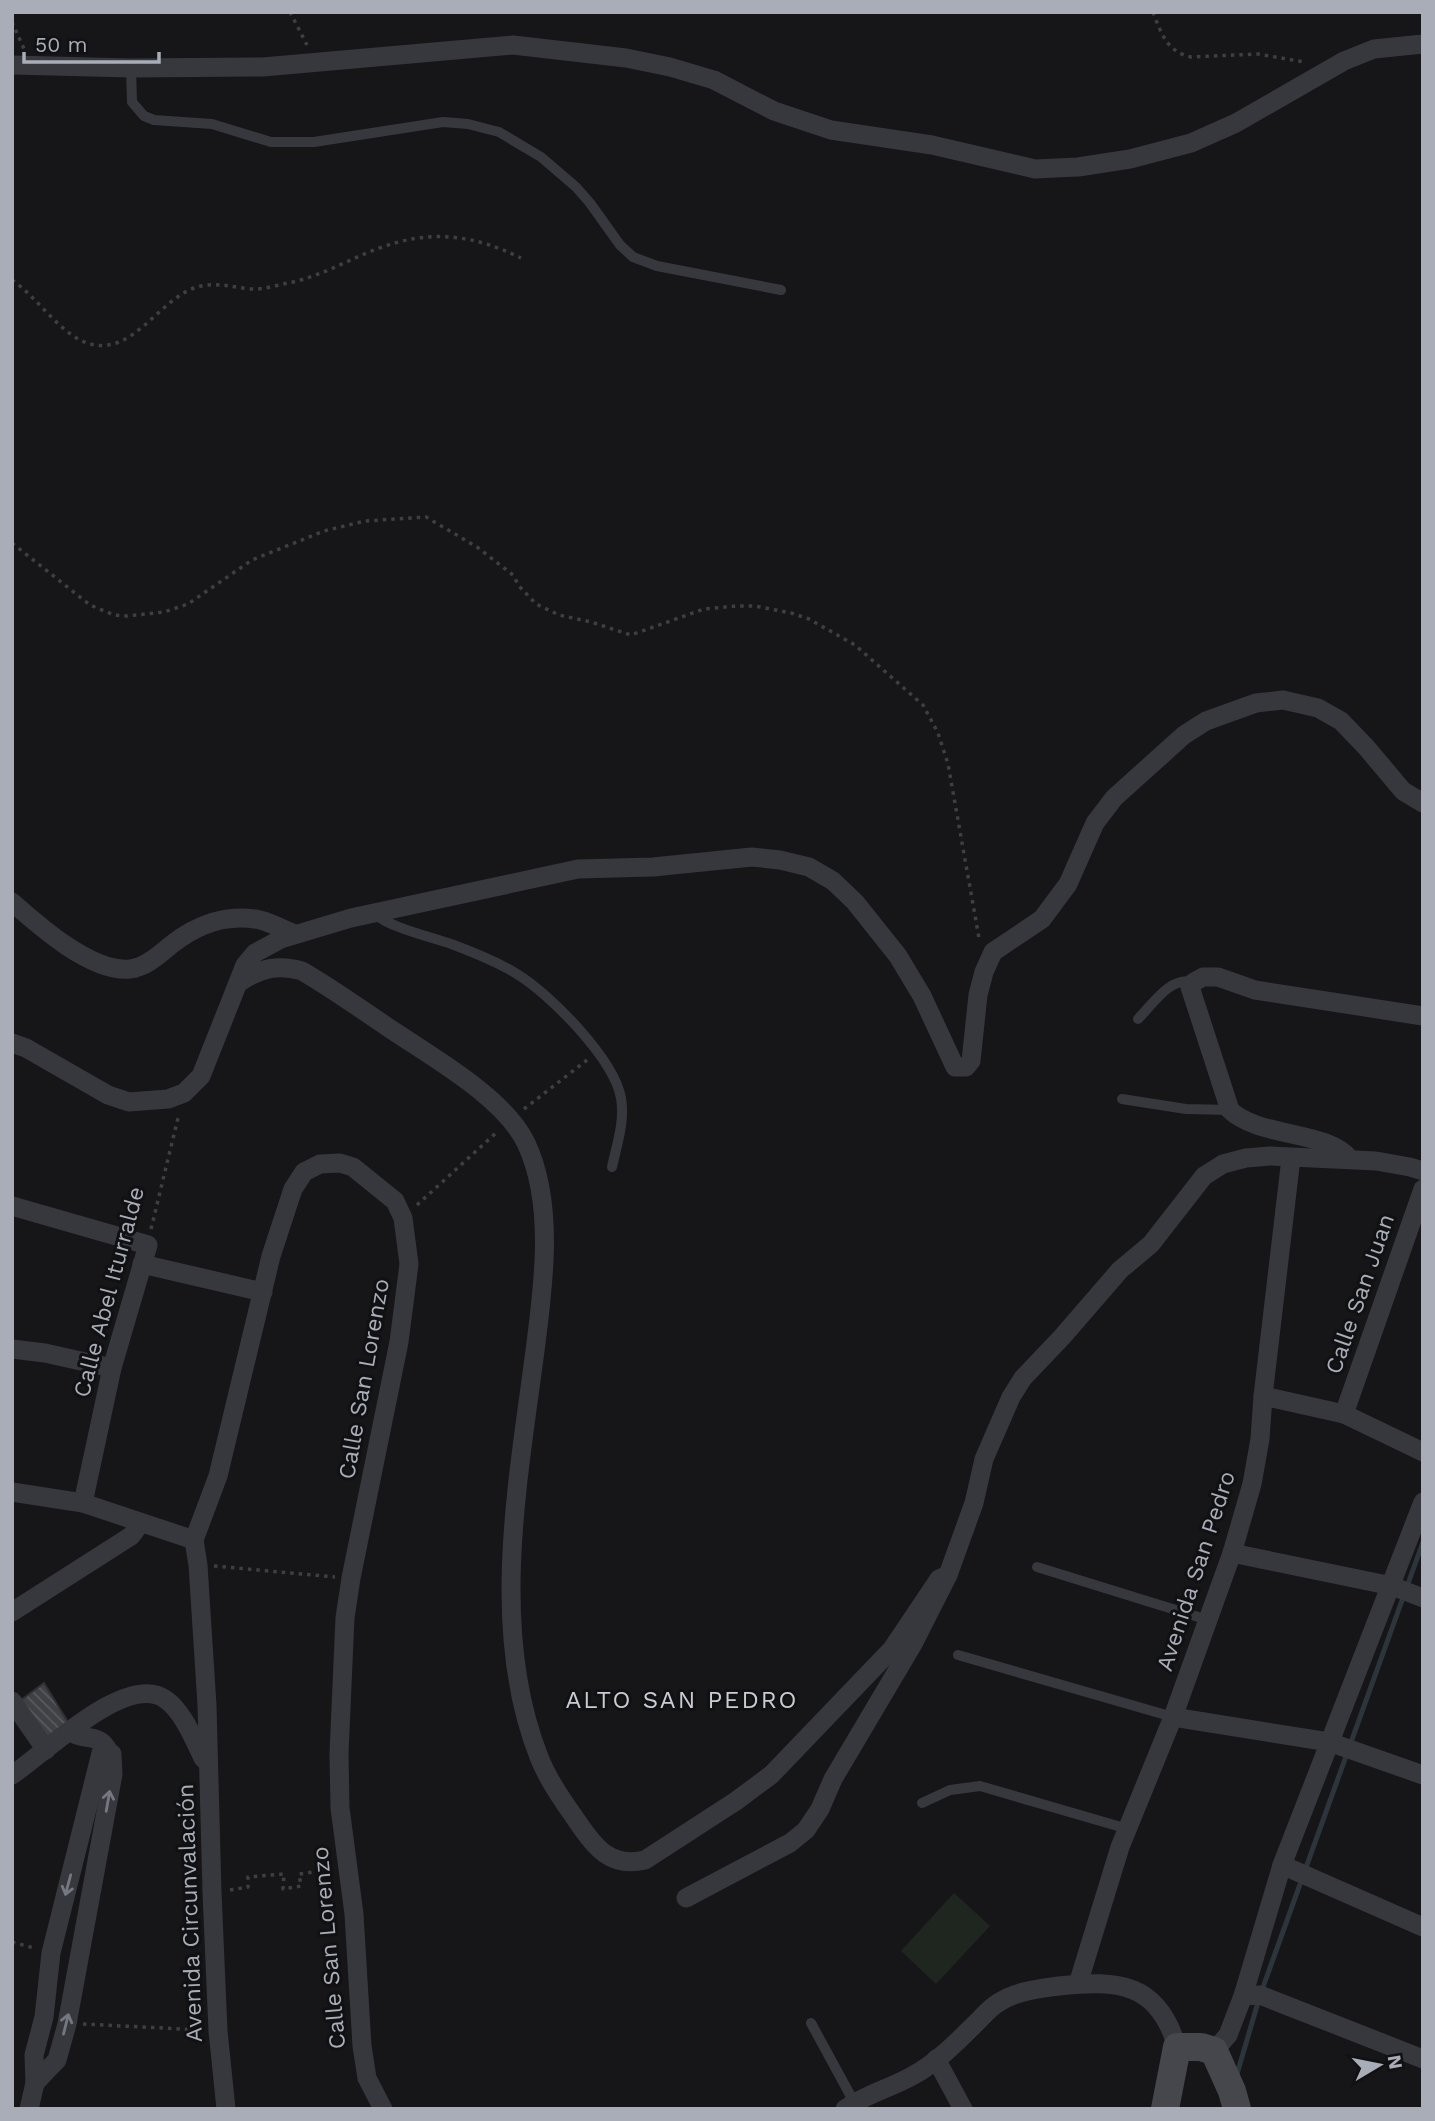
<svg xmlns="http://www.w3.org/2000/svg" width="1435" height="2121" viewBox="0 0 1435 2121" font-family="'Work Sans',sans-serif">
  <style>
    .pitch { fill: #1e261f }
    .lines { fill: none; stroke-linecap: round; stroke-linejoin: round }
    .stream { stroke: #2c353c; stroke-width: 5 }
    .building { fill: url(#building-back-hatch); stroke: #303034; stroke-width: 2 }
    .path { stroke: #3d3f44; stroke-width: 3.5; stroke-dasharray: 3.5 5; stroke-linecap: butt }
    .lane { stroke: #37383d; stroke-width: 10 }
    .street { stroke: #37383d; stroke-width: 19 }
    .secondary { stroke: #45474d; stroke-width: 28 }
    .oneway { stroke: #757881 }
    .labels { text-anchor: middle; dominant-baseline: central; stroke-width: 6; stroke-linejoin: round; paint-order: stroke }
    .street-label { font-size: 23px; fill: #a8adb8; stroke: #111113 }
    .neighbourhood-label { font-size: 24px; letter-spacing: 2px; fill: #c9ccd4; stroke: #111113 }
  </style>
  <defs>
    <pattern id="building-back-hatch" width="6" height="6" patternUnits="userSpaceOnUse" patternTransform="scale(1.75)"><rect width="6" height="6" fill="#404145"/><path d="M-1 5l2 2M0 0l6 6M5-1l2 2" fill="none" stroke="#595a5e"/></pattern>
  </defs>
  <rect width="100%" height="100%" fill="#161618"/>
  <polygon class="pitch" points="954,1893 990,1926 936,1984 901,1951"/>
  <g class="lines">
    <g class="stream">
      <polyline points="1262,1990 1423,1542"/>
      <polyline points="1237,2074 1259,1999"/>
    </g>
  </g>
  <polygon class="building" points="44,1683 71,1727 44,1747 17,1703"/>
  <g class="lines">
    <g class="path">
      <polyline points="290,12 307,45"/>
      <path d="M1153,12C1161,33 1167,52 1191,57L1258,54L1304,62"/>
      <polyline points="12,22 24,49"/>
      <path d="M12,280C39,298 63,340 95,345C135,351 159,301 194,288C214,281 231,287 251,289C263,290 277,285 288,283C320,277 347,260 377,249C429,229 472,234 521,258"/>
      <polyline points="12,543 90,605 114,615 127,616 164,612 188,604 252,560 324,531 365,521 426,517 477,547 513,575 519,586 536,604 559,615 591,622 631,635 704,609 736,606 755,606 791,613 809,619 855,645 923,705 938,733 948,764 979,938 981,941"/>
      <polyline points="524,1109 587,1060"/>
      <polyline points="417,1205 497,1132"/>
      <polyline points="151,1229 179,1114"/>
      <polyline points="214,1566 335,1577"/>
      <polyline points="230,1890 248,1887 248,1877 284,1874 283,1889 301,1886 299,1874 320,1871 324,1885 332,1884"/>
      <polyline points="12,1942 34,1948"/>
      <polyline points="83,2024 202,2030"/>
    </g>
    <g class="lane">
      <polyline points="131,68 132,102 144,116 154,120 212,124 271,142 314,142 443,122 468,124 499,132 541,157 576,187 590,203 620,245 633,257 657,266 781,290"/>
      <path d="M375,914C390,928 432,937 454,945C475,953 498,962 517,974C551,995 614,1059 621,1098C625,1121 617,1144 612,1167"/>
      <path d="M1138,1019C1153,1004 1170,976 1193,982"/>
      <polyline points="1122,1099 1186,1109 1230,1110"/>
      <polyline points="1037,1567 1208,1620"/>
      <polyline points="958,1655 1173,1717"/>
      <polyline points="922,1803 950,1790 980,1786 1128,1829"/>
      <polyline points="811,2023 854,2102"/>
    </g>
    <g class="street">
      <polyline points="12,65 131,68 263,67 513,45 626,58 670,67 714,80 774,111 831,130 932,145 1035,169 1078,167 1130,159 1191,143 1236,123 1344,61 1374,49 1423,44"/>
      <path d="M12,902C39,926 92,973 130,969C146,967 159,955 171,945C196,925 227,913 260,920C272,923 284,930 295,934"/>
      <path d="M240,982C260,968 279,964 302,971C333,989 362,1010 392,1030C432,1057 505,1098 526,1143C554,1202 544,1281 536,1343C519,1477 488,1628 539,1757C548,1780 563,1801 577,1821C595,1848 611,1868 645,1860L736,1801L771,1775L892,1649L939,1579L948,1575"/>
      <polyline points="12,1043 26,1048 108,1095 129,1102 168,1099 184,1093 201,1076 245,965 255,953 281,939 351,918 578,869 653,867 752,857 780,860 809,867 833,881 855,902 898,956 922,996 955,1067 966,1067 971,1061 978,995 984,972 993,952 1042,919 1068,884 1095,823 1114,798 1184,735 1206,721 1256,703 1283,700 1318,708 1341,721 1366,747 1403,791 1423,803"/>
      <path d="M1350,1159C1327,1130 1259,1138 1230,1110L1190,987L1194,982L1203,977H1218L1255,990L1423,1016"/>
      <polyline points="12,1206 148,1245 112,1368 83,1503"/>
      <polyline points="142,1264 263,1292"/>
      <polyline points="12,1349 45,1353 112,1368"/>
      <polyline points="1263,1396 1344,1414 1423,1452"/>
      <polyline points="1344,1414 1423,1189"/>
      <polyline points="12,1492 83,1503 194,1540"/>
      <polyline points="1232,1553 1392,1586 1423,1598"/>
      <polyline points="12,1612 131,1536 141,1523"/>
      <polyline points="12,1701 46,1750"/>
      <polyline points="1173,1717 1329,1742 1423,1775"/>
      <path d="M12,1775C44,1754 126,1672 165,1699C183,1711 194,1740 203,1758L208,1763"/>
      <polyline points="1282,1865 1423,1927"/>
      <polyline points="686,1898 790,1843 806,1830 820,1809 833,1779 913,1644 948,1575 974,1503 984,1459 1011,1397 1023,1378 1062,1337 1120,1270 1151,1244 1204,1176 1223,1164 1246,1158 1270,1156 1376,1161 1410,1167 1423,1171"/>
      <polyline points="1078,1984 1120,1847 1173,1717 1232,1553 1252,1484 1260,1439 1263,1396 1291,1158"/>
      <polyline points="1243,1996 1260,1995 1423,2059"/>
      <polyline points="1214,2051 1228,2035 1243,1996 1282,1865 1423,1502"/>
      <polyline points="936,2059 963,2109"/>
      <path d="M35,2083L57,2060L67,2024L113,1774L112,1754C106,1750 106,1744 100,1741C90,1736 82,1739 70,1732"/>
      <polyline points="29,2109 35,2083 34,2055 44,2017 51,1953 101,1753 106,1751"/>
      <polyline points="226,2109 218,2031 212,1892 207,1705 198,1565 194,1540 218,1476 271,1256 293,1189 304,1172 320,1164 340,1163 353,1167 395,1201 403,1218 409,1264 399,1342 351,1578 345,1618 339,1753 340,1808 354,1914 362,2046 367,2078 383,2109"/>
      <path d="M845,2109C866,2094 891,2088 912,2076C935,2064 956,2043 974,2025C982,2018 989,2008 998,2003C1016,1991 1037,1989 1059,1986C1118,1980 1158,1982 1177,2047"/>
    </g>
    <polyline class="secondary" points="1165,2109 1177,2047 1201,2047 1214,2051 1232,2091 1237,2109"/>
  </g>
  <defs><path id="oneway-shaft" d="M-6 0H5M1.5-3L5.5 0L1.5 3" fill="none" stroke-width="1.6" stroke-linecap="round" stroke-linejoin="round" transform="scale(1.75)"/></defs>
  <g class="oneway">
    <use href="#oneway-shaft" transform="translate(108 1801) rotate(-80)"/>
    <use href="#oneway-shaft" transform="translate(68 1885) rotate(105)"/>
    <use href="#oneway-shaft" transform="translate(66 2024) rotate(-76)"/>
  </g>
  <g class="labels">
    <g class="street-label">
      <text transform="translate(109 1292) rotate(-75)">Calle Abel Iturralde</text>
      <text transform="translate(1360 1294) rotate(-71)">Calle San Juan</text>
      <text transform="translate(364 1379) rotate(-80)">Calle San Lorenzo</text>
      <text transform="translate(1196 1571) rotate(-72)">Avenida San Pedro</text>
      <text transform="translate(190 1913) rotate(-92)">Avenida Circunvalación</text>
      <text transform="translate(329 1948) rotate(-95)">Calle San Lorenzo</text>
    </g>
    <g class="neighbourhood-label">
      <text x="682" y="1700">ALTO SAN PEDRO</text>
    </g>
  </g>
  <rect width="1435" height="2121" fill="none" stroke="#a8adb8" stroke-width="28"/>
  <g transform="translate(1379 2065) rotate(80)" stroke="#111113" stroke-width="5" paint-order="stroke">
  <path d="M0-5L12 26L0 18L-12 26Z" fill="#a8adb8"/>
  <text y="-10" font-size="19" font-weight="bold" text-anchor="middle" fill="#a8adb8">N</text>
  </g>
  <path d="M24 52v10h135v-10" fill="none" stroke="#a8adb8" stroke-width="3.5"/>
  <text x="35" y="52" font-size="21" fill="#a8adb8" stroke="#111113" stroke-width="5" paint-order="stroke">50 m</text>
</svg>
